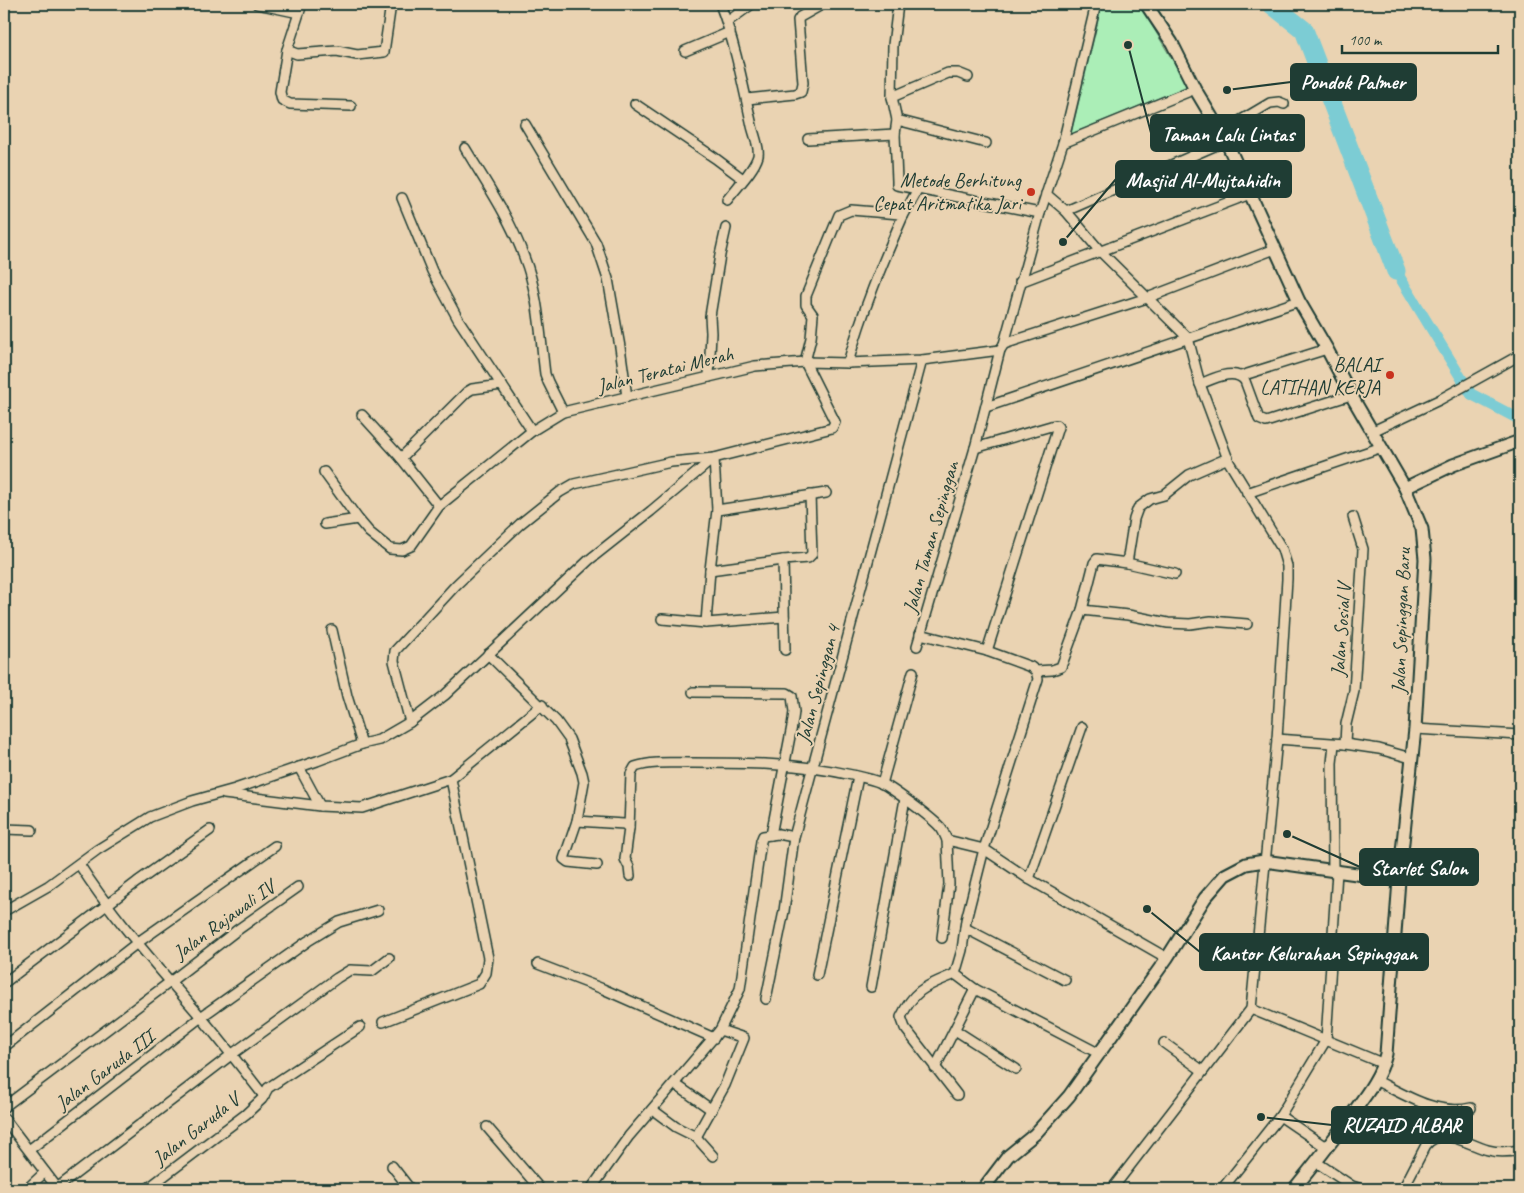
<svg xmlns="http://www.w3.org/2000/svg" width="1524" height="1193" viewBox="0 0 1524 1193" font-family="Caveat,sans-serif">
  <style>
    .green { fill: #abeeb7; stroke: #659676 }
    .lines { fill: none; stroke-linecap: round; stroke-linejoin: round }
    .canal { stroke: #7bccd4; stroke-width: 11 }
    .river { stroke: #7bccd4; stroke-width: 19 }
    .minor-casing { stroke: #1f3d34; stroke-width: 12 }
    .tertiary-casing { stroke: #1f3d34; stroke-width: 15 }
    .minor { stroke: #ead3b2; stroke-width: 9 }
    .tertiary { stroke: #ead3b2; stroke-width: 11 }
    .poi-dot { fill: #c8321e; stroke: #ead3b2; stroke-width: 2 }
    .labels { text-anchor: middle; dominant-baseline: central; stroke-width: 4; stroke-linejoin: round; paint-order: stroke }
    .poi-label { font-size: 20px; fill: #1f3d34; stroke: #ead3b2; text-anchor: end }
    .street-label { font-size: 20px; fill: #1f3d34; stroke: #ead3b2 }
    .leader { fill: none; stroke: #1f3d34; stroke-width: 2 }
    .callout-dot { fill: #1f3d34; stroke: #ead3b2; stroke-width: 2 }
    .callout { fill: #1f3d34; stroke: #1f3d34; stroke-width: 2 }
    .callout-label { font-size: 21px; text-anchor: middle; font-weight: bold; fill: #fff }
  </style>
  <rect width="100%" height="100%" fill="#ead3b2"/>
  <filter id="ink" filterUnits="userSpaceOnUse"><feTurbulence type="fractalNoise" baseFrequency=".02" numOctaves="2"/><feDisplacementMap in="SourceGraphic" scale="10" xChannelSelector="R" yChannelSelector="G"/><feConvolveMatrix kernelMatrix="1 2 1 2 8 2 1 2 1" color-interpolation-filters="sRGB"/></filter>
  <g filter="url(#ink)">
    <polygon class="green" points="1102,4 1139,4 1188,86 1071,134"/>
    <g class="lines">
      <polyline class="canal" points="1396,271 1471,394 1517,418 1520,421"/>
      <polyline class="river" points="1271,4 1304,30 1396,271"/>
      <g class="minor-casing">
        <g id="minor">
          <polyline points="257,4 299,13"/>
          <polyline points="302,4 287,50 297,54 337,51 357,55 384,52 391,4"/>
          <path d="M720,4C735,43 743,85 752,126C754,135 760,148 758,156C754,170 737,187 727,200"/>
          <polyline points="898,4 893,45 892,97 897,120 895,134 897,181 897,185 918,189"/>
          <polyline points="727,22 752,4"/>
          <polyline points="287,50 280,92 282,100 290,104 351,106"/>
          <polyline points="685,51 730,32"/>
          <polyline points="892,97 948,73 958,73 968,77"/>
          <polyline points="747,99 795,94 801,92 803,83 798,20 800,17 823,4"/>
          <polyline points="635,104 715,158 743,179"/>
          <polyline points="897,120 986,143"/>
          <polyline points="525,124 596,243 608,279 620,347 627,397"/>
          <polyline points="1221,132 1270,103 1279,102 1284,104"/>
          <polyline points="808,139 895,134"/>
          <polyline points="1063,143 1195,89"/>
          <path d="M465,148C486,183 510,218 524,257C539,294 540,335 545,374L548,382L563,412"/>
          <polyline points="1046,194 1066,211 1100,251 1188,338 1200,384 1229,462 1282,549 1287,566 1287,579 1277,739"/>
          <polyline points="402,198 432,271 458,319 532,431"/>
          <polyline points="1066,211 1226,141"/>
          <polyline points="903,216 918,189 1040,213"/>
          <polyline points="1020,282 1250,194"/>
          <polyline points="1004,344 1147,298 1275,249"/>
          <polyline points="1241,376 1327,349"/>
          <polyline points="709,377 711,333 710,316 720,255 726,228"/>
          <path d="M1200,384C1213,379 1235,367 1245,381L1259,419L1266,422L1351,395"/>
          <polyline points="986,407 1299,301"/>
          <polyline points="362,415 401,458 439,506"/>
          <polyline points="1373,431 1439,400 1520,355"/>
          <polyline points="975,448 1051,426 1056,425 1058,427 987,651"/>
          <polyline points="401,458 467,392 472,389 502,385"/>
          <polyline points="324,472 358,519 369,532 390,549 402,550 411,546 439,506 532,431 563,412 755,366 805,362 848,363 922,360 1000,350"/>
          <polyline points="1247,493 1382,447"/>
          <polyline points="717,510 826,493"/>
          <polyline points="325,524 358,519"/>
          <polyline points="783,560 785,650"/>
          <polyline points="1127,563 1134,519 1138,508 1150,499 1164,495 1189,475 1228,458"/>
          <polyline points="710,570 783,560 808,558 812,554 810,495"/>
          <polyline points="1082,610 1094,563 1097,559 1127,563 1175,574"/>
          <polyline points="662,619 706,623 784,617"/>
          <polyline points="332,630 347,696 362,744"/>
          <polyline points="920,634 987,651 1031,667 1036,671 1038,679 984,849 1029,879 1167,958"/>
          <polyline points="917,646 975,448 1000,350 1004,344 1040,213 1063,143 1096,4"/>
          <polyline points="488,654 556,721 569,739 582,773 584,782 577,821 564,859 568,862 597,865"/>
          <polyline points="1036,671 1052,670 1061,667 1082,610 1128,615 1168,623 1190,624 1211,621 1247,624"/>
          <polyline points="693,692 787,693 792,696 794,712 792,726 771,835"/>
          <polyline points="410,722 394,661 395,651 456,585 520,524 560,492 574,484 671,462 714,458 717,510 710,570 706,623"/>
          <polyline points="1415,729 1520,735"/>
          <polyline points="1345,744 1346,724 1354,691 1362,566 1363,549 1353,517"/>
          <polyline points="299,767 320,806"/>
          <polyline points="882,784 913,672"/>
          <polyline points="224,794 320,806 362,808 451,779"/>
          <polyline points="577,821 624,824 629,828"/>
          <polyline points="4,829 32,830"/>
          <path d="M79,864C114,919 158,967 200,1016C222,1042 243,1069 264,1096"/>
          <polyline points="1333,872 1332,763 1334,744"/>
          <path d="M630,876L629,867L625,859L629,828L631,774L635,767C653,761 673,763 692,763C745,763 800,763 852,775C861,777 872,779 881,783C892,788 932,818 940,827C943,830 945,836 947,840L984,849L966,920L962,950L955,974C927,986 915,988 901,1017L905,1028L957,1095"/>
          <polyline points="1029,879 1082,727"/>
          <path d="M4,911L48,886L97,850L150,817L192,801L235,789L317,761L362,744L379,740L410,722L445,695L589,560L651,511L714,458L832,428L835,422L805,362L811,338L813,315L806,305V296L839,215L851,210L900,214L903,216C882,264 862,312 848,363"/>
          <polyline points="965,928 1065,980"/>
          <polyline points="942,938 949,884 947,840"/>
          <polyline points="538,964 603,989 714,1038"/>
          <polyline points="955,974 975,989 1100,1054"/>
          <polyline points="817,975 858,777"/>
          <polyline points="4,983 137,882 210,830"/>
          <polyline points="871,987 905,799"/>
          <polyline points="766,999 784,911 794,837 922,360"/>
          <polyline points="1251,1009 1384,1064"/>
          <polyline points="383,1022 479,984 486,973 488,958 451,779 542,705"/>
          <polyline points="955,1030 1016,1069"/>
          <polyline points="1164,1043 1203,1071"/>
          <polyline points="4,1047 137,943 275,846"/>
          <polyline points="935,1068 975,989"/>
          <path d="M1375,1080C1405,1095 1437,1116 1471,1108"/>
          <polyline points="675,1084 712,1110"/>
          <polyline points="4,1107 170,982 236,931 298,887"/>
          <polyline points="653,1110 676,1127 696,1137 713,1156"/>
          <polyline points="1280,1116 1327,1148"/>
          <polyline points="4,1118 58,1189"/>
          <polyline points="487,1127 540,1189"/>
          <polyline points="696,1137 725,1085 744,1038 720,1030"/>
          <polyline points="29,1150 201,1017 308,941 339,922 378,910"/>
          <polyline points="1316,1162 1352,1186 1361,1189"/>
          <polyline points="392,1166 410,1189"/>
          <polyline points="57,1188 231,1055 337,978 350,970 372,971 389,958"/>
          <polyline points="27,1189 45,1172"/>
          <polyline points="147,1189 246,1114 262,1099 268,1088 360,1027"/>
          <polyline points="591,1189 629,1136 720,1030 740,989 761,841 763,836 778,834 794,837"/>
          <polyline points="1112,1189 1251,1009 1277,739 1345,744 1379,749 1411,758"/>
          <polyline points="1222,1189 1280,1116 1326,1040 1337,872"/>
          <path d="M1403,1189L1426,1145C1443,1125 1468,1145 1488,1150C1499,1153 1509,1152 1520,1150"/>
        </g>
      </g>
      <g class="tertiary-casing">
        <g id="tertiary">
          <path d="M1146,4L1172,43L1195,89L1226,141L1299,301L1327,349L1351,395L1405,488L1422,529L1425,559L1415,729L1399,880L1386,1054C1380,1079 1362,1100 1347,1121C1330,1144 1312,1167 1294,1189"/>
          <polyline points="1405,488 1453,465 1520,441"/>
          <polyline points="983,1189 1008,1156 1035,1134 1069,1096 1167,958 1205,898 1225,875 1246,864 1264,861 1399,880"/>
        </g>
      </g>
      <use href="#minor" class="minor"/>
      <use href="#tertiary" class="tertiary"/>
    </g>
  </g>
  <g class="poi-dot">
    <circle cx="1031" cy="192" r="5"/>
    <circle cx="1390" cy="375" r="5"/>
  </g>
  <g class="labels">
    <g class="poi-label">
      <text x="1021" y="180">Metode Berhitung<tspan x="1021" dy="23">Cepat Aritmatika Jari</tspan></text>
      <text x="1380" y="364">BALAI<tspan x="1380" dy="23">LATIHAN KERJA</tspan></text>
    </g>
    <g class="street-label">
      <text transform="translate(665 370) rotate(-14)">Jalan Teratai Merah</text>
      <text transform="translate(931 537) rotate(-74)">Jalan Taman Sepinggan</text>
      <text transform="translate(1401 621) rotate(-88)">Jalan Sepinggan Baru</text>
      <text transform="translate(1341 630) rotate(-86)">Jalan Sosial V</text>
      <text transform="translate(818 684) rotate(-75)">Jalan Sepinggan 4</text>
      <text transform="translate(224 920) rotate(-36)">Jalan Rajawali IV</text>
      <text transform="translate(105 1070) rotate(-37)">Jalan Garuda III</text>
      <text transform="translate(196 1129) rotate(-38)">Jalan Garuda V</text>
    </g>
  </g>
  <path class="leader" d="M1227 90L1291 82M1128 45L1151 133M1063 242L1116 179M1287 834L1360 867M1147 909L1200 952M1261 1117L1332 1125"/>
  <g class="callout-dot">
    <circle cx="1227" cy="90" r="5"/>
    <circle cx="1128" cy="45" r="5"/>
    <circle cx="1063" cy="242" r="5"/>
    <circle cx="1287" cy="834" r="5"/>
    <circle cx="1147" cy="909" r="5"/>
    <circle cx="1261" cy="1117" r="5"/>
  </g>
  <g class="callout">
    <rect x="1291" y="64" width="125" height="36" rx="5"/>
    <rect x="1151" y="115" width="153" height="36" rx="5"/>
    <rect x="1116" y="161" width="175" height="36" rx="5"/>
    <rect x="1360" y="849" width="118" height="36" rx="5"/>
    <rect x="1200" y="934" width="228" height="36" rx="5"/>
    <rect x="1332" y="1107" width="140" height="36" rx="5"/>
  </g>
  <g class="callout-label">
    <text x="1353" y="89">Pondok Palmer</text>
    <text x="1228" y="141">Taman Lalu Lintas</text>
    <text x="1203" y="187">Masjid Al-Mujtahidin</text>
    <text x="1419" y="875">Starlet Salon</text>
    <text x="1314" y="960">Kantor Kelurahan Sepinggan</text>
    <text x="1402" y="1132">RUZAID ALBAR</text>
  </g>
  <rect width="1524" height="1193" fill="none" stroke="#ead3b2" stroke-width="20"/>
  <rect x="10" y="10" width="1504" height="1173" fill="none" stroke="#1f3d34" stroke-width="2" filter="url(#ink)"/>
  <path d="M1342 45v8h156v-8" fill="none" stroke="#1f3d34" stroke-width="2.5"/>
  <text x="1349" y="45" font-size="15" fill="#1f3d34" stroke="#ead3b2" stroke-width="4" paint-order="stroke">100 m</text>
</svg>
